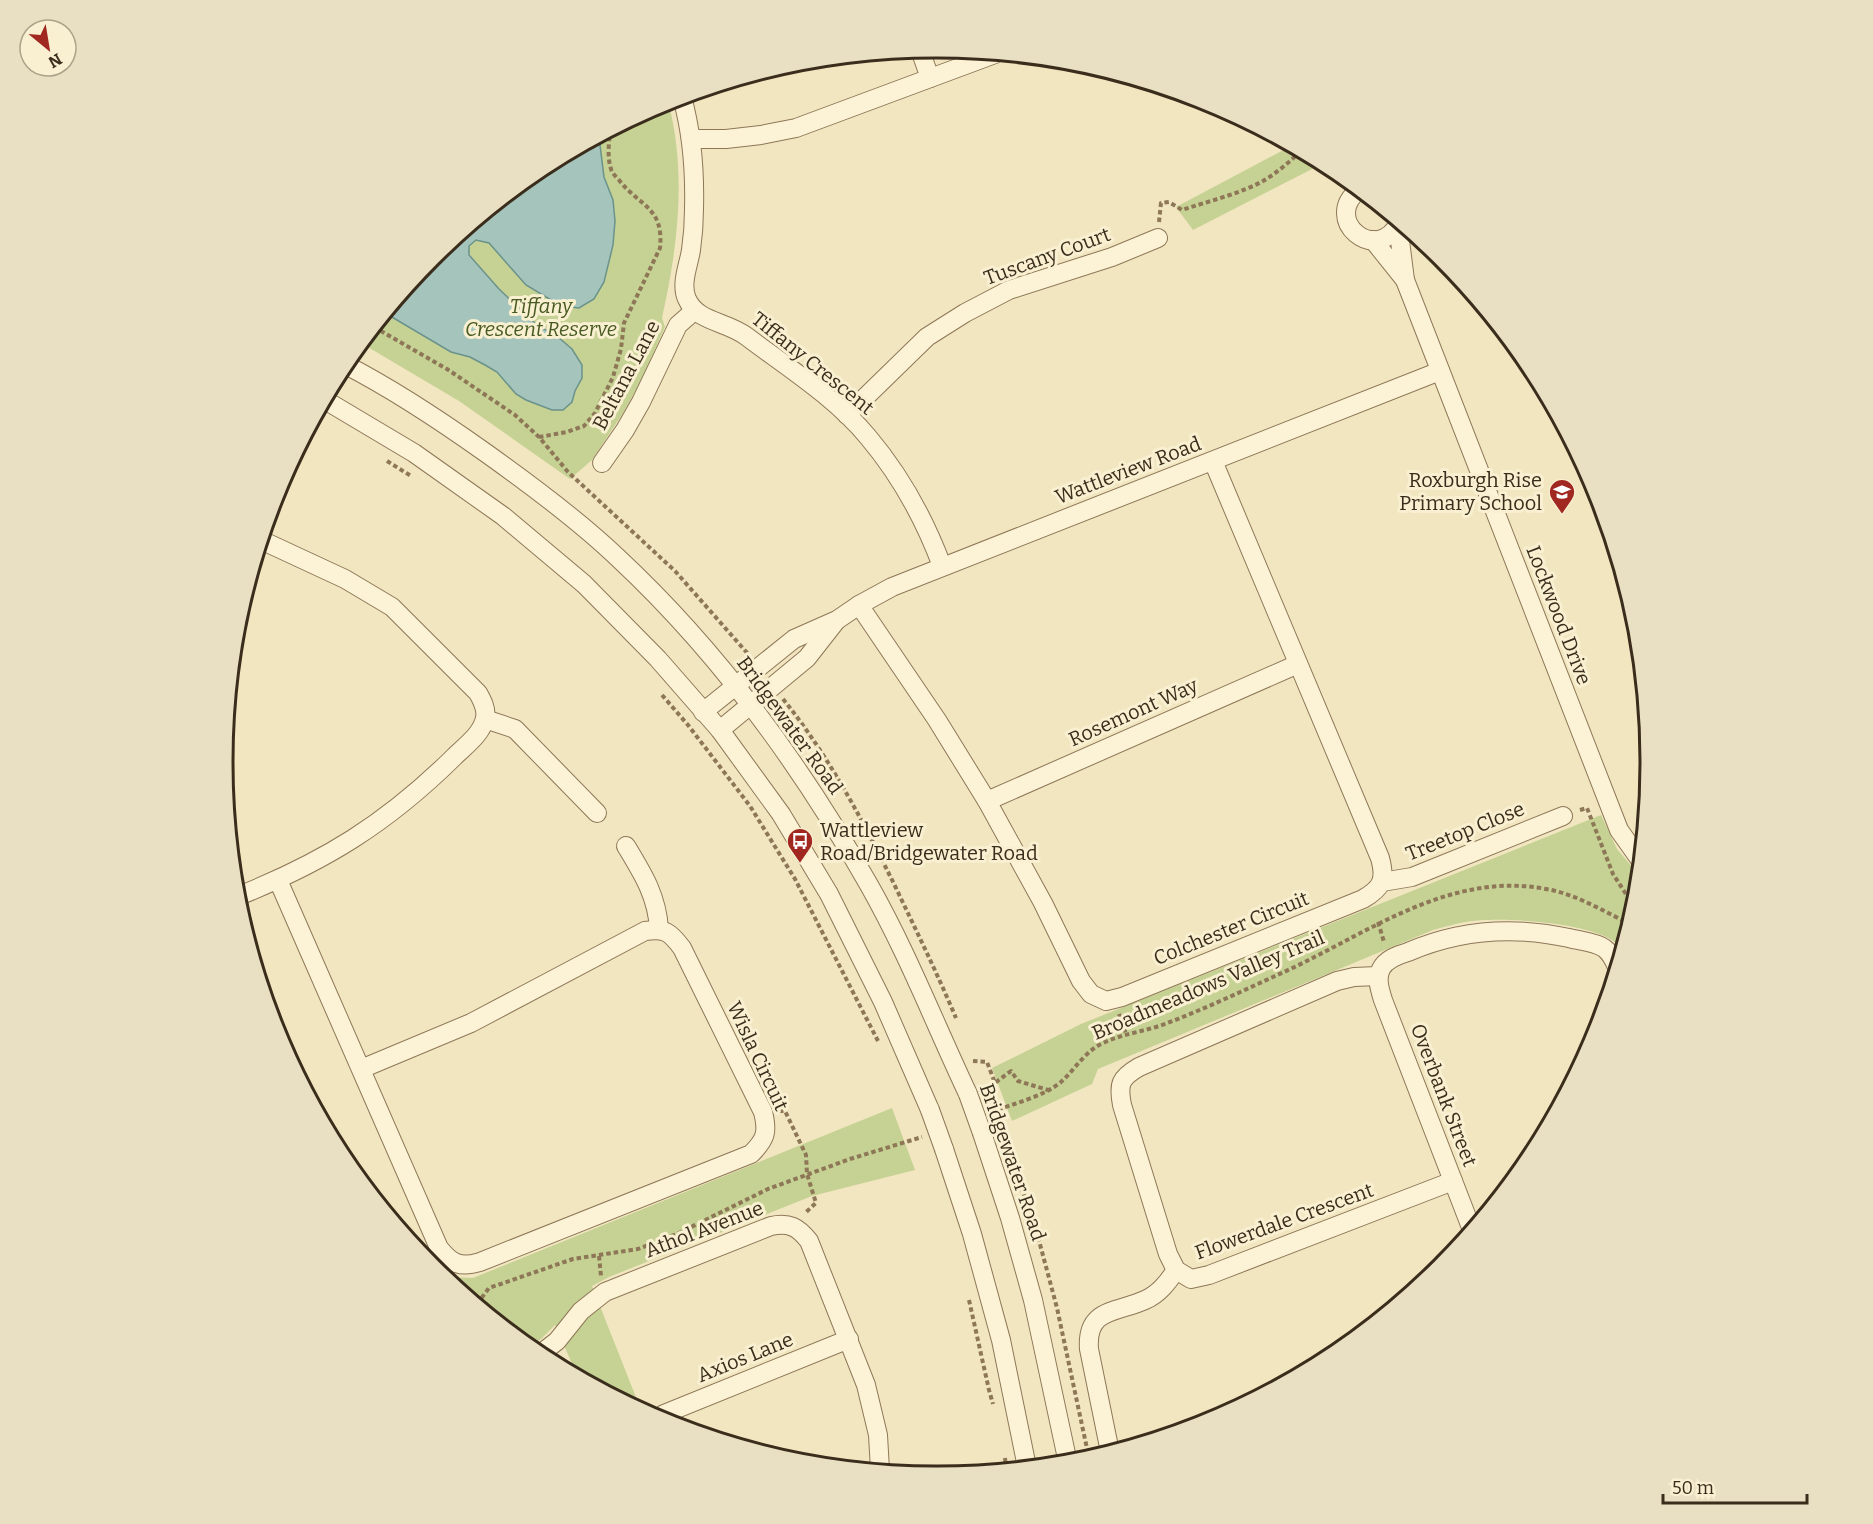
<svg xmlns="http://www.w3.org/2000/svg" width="1873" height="1524" viewBox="0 0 1873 1524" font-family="Bitter,serif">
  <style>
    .green { fill: #c6d194 }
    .water { fill: #a4c4bc; stroke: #6a938b; stroke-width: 1.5 }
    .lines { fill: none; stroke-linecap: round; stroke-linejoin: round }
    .minor-casing { stroke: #8d7757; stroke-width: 20 }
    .path { stroke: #8d7757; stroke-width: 4; stroke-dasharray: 4.5 3; stroke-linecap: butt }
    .minor { stroke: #fcf2d5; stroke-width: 18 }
    .minor-bridge-casing { stroke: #8d7757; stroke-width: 20; stroke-linecap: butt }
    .minor-bridge { stroke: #fcf2d5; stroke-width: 18 }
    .labels { text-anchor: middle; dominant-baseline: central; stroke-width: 6; stroke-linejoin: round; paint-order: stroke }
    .street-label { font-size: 20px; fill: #3b2d1c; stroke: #f8f0d1 }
    .park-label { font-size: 20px; font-style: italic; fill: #485a21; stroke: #f8f0d1 }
    .poi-label { font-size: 20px; fill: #3b2d1c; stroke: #f8f0d1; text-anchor: end }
    .rim { fill: none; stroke: #3b2d1c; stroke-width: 3 }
  </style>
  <rect width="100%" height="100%" fill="#f2e6c1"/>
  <g class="green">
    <path d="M668,101C687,173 678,246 662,318L665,327L641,381L623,413L592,460L570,479L459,401L361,343L432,257L540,168Z"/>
    <polygon points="1291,146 1313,158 1318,166 1193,230 1176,207"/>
    <path d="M1601,815L1617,849L1639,875L1637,902L1622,950C1619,947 1616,943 1612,940C1584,922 1498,916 1465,922C1454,924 1444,927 1433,930L1098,1069L1092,1084L1012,1121L992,1068L1081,1024Z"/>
    <polygon points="892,1108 915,1170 812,1196 609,1277 592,1286 641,1410 577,1375 555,1325 541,1339 529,1347 447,1280 450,1277 473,1278"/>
  </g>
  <polygon class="water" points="599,137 604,177 613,200 615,221 613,245 604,282 594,299 579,308 561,306 526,285 489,243 476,240 469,246 469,255 499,289 537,325 558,337 572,349 582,365 582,378 575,391 572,402 563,410 552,410 526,400 516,394 497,372 485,365 470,357 451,352 385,313 432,257 540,168"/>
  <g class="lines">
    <g class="minor-casing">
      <g id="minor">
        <polyline points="920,50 930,78"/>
        <path d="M682,97C692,133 695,171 694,209C694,222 693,236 691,250C689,264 680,284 687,299C697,322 726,321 746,336C787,367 835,397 868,437C901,476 924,518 942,566"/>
        <polyline points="691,139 726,139 761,135 796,128 995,54"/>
        <path d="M1359,190C1321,219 1376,266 1399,223"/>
        <polyline points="1398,225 1405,280 1619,830 1641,861"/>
        <polyline points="1373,240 1405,280"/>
        <path d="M344,364C393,389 441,421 486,453C531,485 577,519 617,557C718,651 801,765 869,885C907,952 935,1024 968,1094"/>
        <polyline points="325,400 414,453 503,516 584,584 658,659 720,730 781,814 829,894 883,1002 930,1110"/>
        <polyline points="847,415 927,337 965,313 1009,290 1112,257 1158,238"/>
        <polyline points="602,463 625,430 641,402 678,325 694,311"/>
        <path d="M859,605L937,720L987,801L1043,903L1081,981L1091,994L1106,1001L1122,997L1363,899C1382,888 1386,880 1380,858L1213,461"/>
        <polyline points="703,712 794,639 837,620 859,605 892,587 1440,371"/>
        <polyline points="485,719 515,729 597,813"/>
        <polyline points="720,730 807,658 836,621"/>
        <polyline points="987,801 1298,664"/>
        <path d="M626,846C643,874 657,896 659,929"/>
        <path d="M278,880L439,1248C452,1264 460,1268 480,1262L751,1154C766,1139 768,1132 763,1112L682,948C670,932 665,928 645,931L471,1023L361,1069"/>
        <polyline points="1382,882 1412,877 1563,816"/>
        <path d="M236,897C324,862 386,824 454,757C465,746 482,734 485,718C487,709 482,700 478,693L392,607L345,579L261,540"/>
        <path d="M1378,976L1354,977L1337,981L1139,1067C1120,1078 1118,1084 1122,1105L1168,1254L1176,1270L1191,1279L1209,1275L1453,1181"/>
        <polyline points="982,1133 1010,1218 1033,1300 1068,1463"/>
        <polyline points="944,1149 972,1234 1001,1340 1027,1467"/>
        <path d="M1472,1230L1383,1000C1380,990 1376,979 1381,969C1386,959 1398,955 1408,952C1461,929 1514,926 1569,938C1580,941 1595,942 1604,948C1611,953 1614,960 1617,967"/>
        <path d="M539,1355L557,1341L581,1311L605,1292L771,1226C789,1222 798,1227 809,1241L866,1385L878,1435L880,1470"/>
        <polyline points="662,1421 664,1414 849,1339"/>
        <path d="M1110,1452L1089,1349C1086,1308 1116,1313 1145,1300C1159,1294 1168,1282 1176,1270"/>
      </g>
    </g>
    <g class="path">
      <path d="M1159,222L1161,203L1169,202L1182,210C1209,201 1239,194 1263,181C1277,173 1289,162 1301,151"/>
      <polyline points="374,327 447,369 515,415 539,437 568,472 675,571 749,655"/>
      <path d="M539,437L567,432L584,426L595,413L613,377L621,349L624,323L660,248C664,207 640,207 619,180C616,177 612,173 611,169C607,157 609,143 610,131"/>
      <polyline points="387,461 411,476"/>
      <polyline points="662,695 688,725 750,806 795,879 878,1041"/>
      <path d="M783,699C829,756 863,821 895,886C916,930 937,973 956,1018"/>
      <polyline points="1580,810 1587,808 1613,874 1635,908"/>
      <polyline points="1378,922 1384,942"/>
      <polyline points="1119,1014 1126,1034"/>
      <polyline points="973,1061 987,1062 995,1083 1011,1071 1018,1081 1048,1090"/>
      <polyline points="779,1111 785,1111 806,1155 807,1174 816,1203 805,1213"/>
      <path d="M991,1112C1012,1104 1046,1096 1062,1081C1075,1069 1084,1053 1101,1044C1121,1034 1142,1032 1162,1025C1200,1011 1238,993 1275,976C1362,938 1446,870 1546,889C1576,894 1603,911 1630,924"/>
      <polyline points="1014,1166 1037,1233 1057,1308 1089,1458"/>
      <polyline points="599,1256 601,1276"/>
      <polyline points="969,1300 989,1390 993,1404"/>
      <polyline points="477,1304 489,1288 573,1259 638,1249 679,1233 768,1189 850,1159 922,1137"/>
      <polyline points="1005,1458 1006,1469"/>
    </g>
    <use href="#minor" class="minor"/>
    <g class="minor-bridge-casing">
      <g id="minor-bridge">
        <polyline points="968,1094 982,1133"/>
        <polyline points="930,1110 944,1149"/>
      </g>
    </g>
    <use href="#minor-bridge" class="minor-bridge"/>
  </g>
  <defs>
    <g id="school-pin" transform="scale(1.35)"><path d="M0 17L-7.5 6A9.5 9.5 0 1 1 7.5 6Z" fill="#a12821" stroke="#f8f0d1"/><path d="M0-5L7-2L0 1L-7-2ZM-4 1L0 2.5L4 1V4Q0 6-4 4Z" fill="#fff"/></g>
    <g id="bus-pin" transform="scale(1.35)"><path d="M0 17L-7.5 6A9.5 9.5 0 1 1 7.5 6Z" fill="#a12821" stroke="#f8f0d1"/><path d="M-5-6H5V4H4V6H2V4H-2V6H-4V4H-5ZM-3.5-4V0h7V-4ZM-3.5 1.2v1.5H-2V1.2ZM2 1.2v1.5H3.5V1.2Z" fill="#fff"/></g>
  </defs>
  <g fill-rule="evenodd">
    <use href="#school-pin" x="1562" y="492"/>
    <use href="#bus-pin" x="800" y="841"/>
  </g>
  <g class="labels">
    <g class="street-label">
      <text transform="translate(1047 256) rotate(-20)">Tuscany Court</text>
      <text transform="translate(813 363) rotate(39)">Tiffany Crescent</text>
      <text transform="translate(626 375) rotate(-62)">Beltana Lane</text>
      <text transform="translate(1128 470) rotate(-21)">Wattleview Road</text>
      <text transform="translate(1559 615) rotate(69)">Lockwood Drive</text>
      <text transform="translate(1133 712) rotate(-24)">Rosemont Way</text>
      <text transform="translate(790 725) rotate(54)">Bridgewater Road</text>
      <text transform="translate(1465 831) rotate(-22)">Treetop Close</text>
      <text transform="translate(1231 928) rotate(-22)">Colchester Circuit</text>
      <text transform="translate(1208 985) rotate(-23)">Broadmeadows Valley Trail</text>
      <text transform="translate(758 1056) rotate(65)">Wisla Circuit</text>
      <text transform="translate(1444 1095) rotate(69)">Overbank Street</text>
      <text transform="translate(1013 1162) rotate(71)">Bridgewater Road</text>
      <text transform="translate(1284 1221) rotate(-20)">Flowerdale Crescent</text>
      <text transform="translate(704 1229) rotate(-21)">Athol Avenue</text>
      <text transform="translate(745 1357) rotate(-22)">Axios Lane</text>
    </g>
    <g class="park-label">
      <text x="541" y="306">Tiffany<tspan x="541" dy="23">Crescent Reserve</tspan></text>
    </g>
    <g class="poi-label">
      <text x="1542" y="480">Roxburgh Rise<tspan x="1542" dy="23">Primary School</tspan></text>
      <text x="820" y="830" text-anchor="start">Wattleview<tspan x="820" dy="23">Road/Bridgewater Road</tspan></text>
    </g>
  </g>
  <path d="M0 0H1873V1524H0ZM936 58H937A703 703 0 0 1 1640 761V763A703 703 0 0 1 937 1466H936A703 703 0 0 1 233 763V761A703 703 0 0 1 936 58Z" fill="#e9e0c3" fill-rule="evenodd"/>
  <path class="rim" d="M936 58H937A703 703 0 0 1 1640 761V763A703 703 0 0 1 937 1466H936A703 703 0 0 1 233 763V761A703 703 0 0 1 936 58Z"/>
  <g transform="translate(48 48) rotate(150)"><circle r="28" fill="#f8f0d1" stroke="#aca289" stroke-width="1.5"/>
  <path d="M0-4.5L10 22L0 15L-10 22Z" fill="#a12821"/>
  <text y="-9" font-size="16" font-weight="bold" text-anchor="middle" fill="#3b2d1c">N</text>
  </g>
  <path d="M1663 1494v9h144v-9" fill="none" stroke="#3b2d1c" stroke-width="3"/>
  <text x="1672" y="1494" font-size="18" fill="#3b2d1c" stroke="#f8f0d1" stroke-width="4.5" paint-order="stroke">50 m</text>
</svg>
